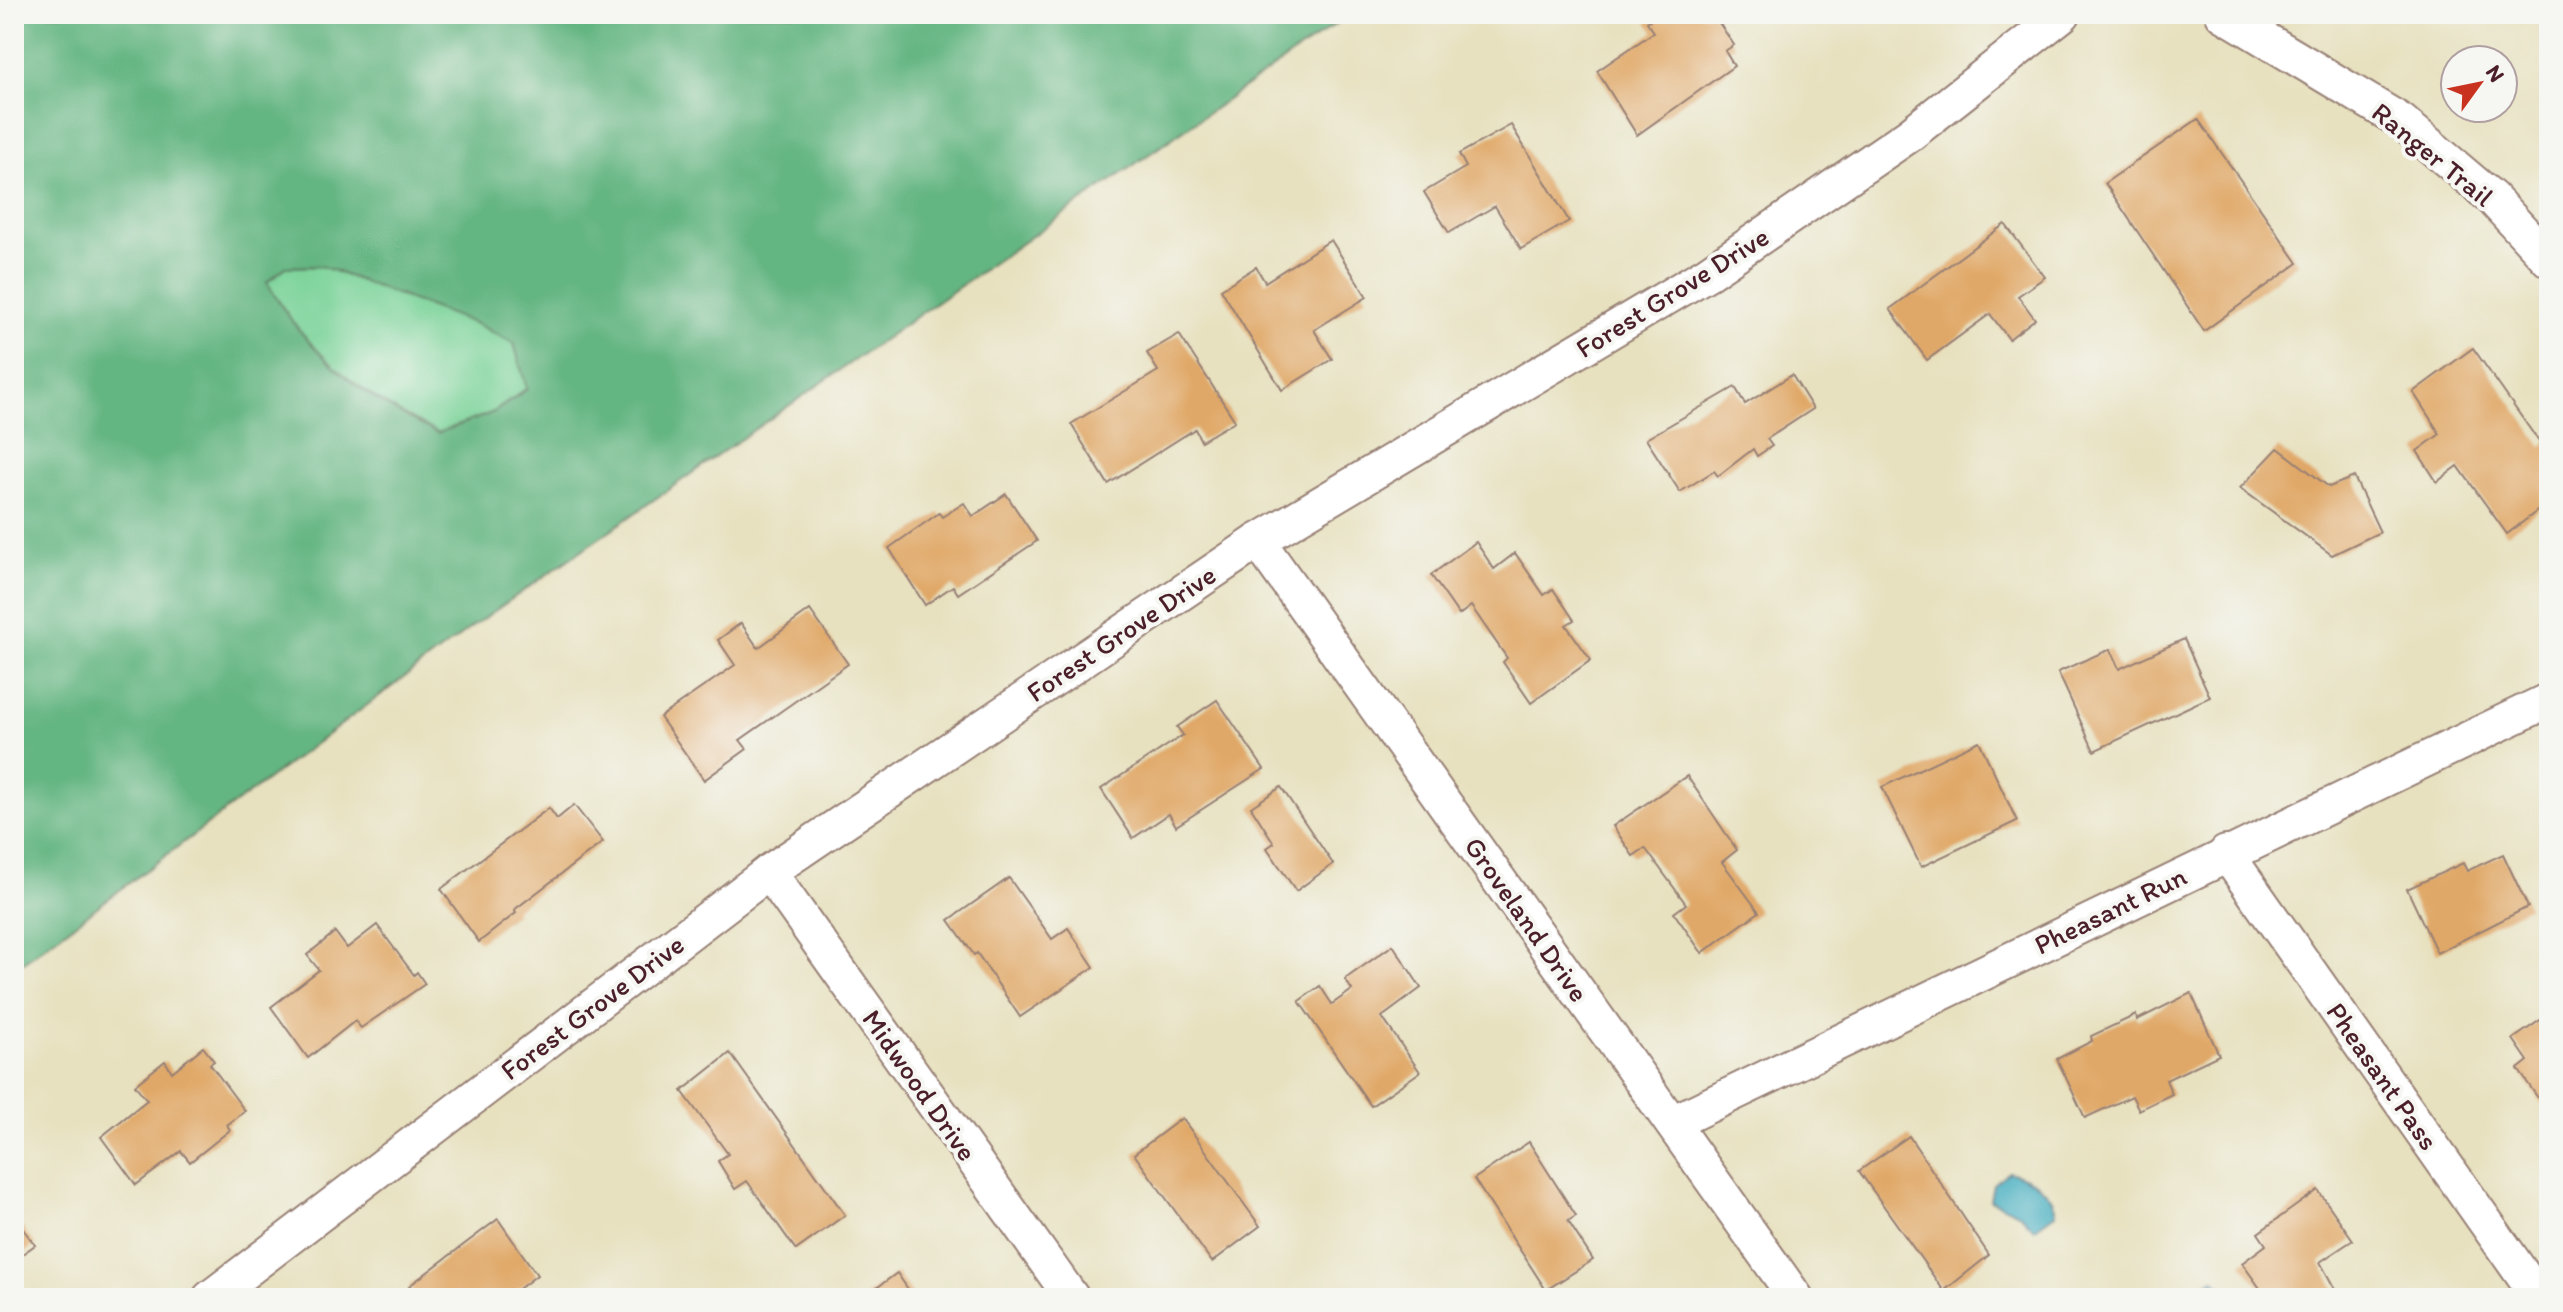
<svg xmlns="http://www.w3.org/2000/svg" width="2563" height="1312" viewBox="0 0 2563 1312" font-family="Itim,sans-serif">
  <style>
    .green { fill: #7ad399; stroke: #627962; stroke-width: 2 }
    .forest { fill: #63b581; stroke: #566a56; stroke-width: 2; fill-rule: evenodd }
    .water { fill: #40acbf; stroke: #456675; stroke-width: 2 }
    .building { fill: #e0a868 }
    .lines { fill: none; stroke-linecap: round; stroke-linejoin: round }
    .minor-casing { stroke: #988075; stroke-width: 38 }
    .minor { stroke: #fff; stroke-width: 34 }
    .labels { text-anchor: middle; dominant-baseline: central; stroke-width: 8; stroke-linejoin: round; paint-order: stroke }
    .street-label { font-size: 28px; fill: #4a1f2b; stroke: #f6f6f2 }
  </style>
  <rect width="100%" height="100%" fill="#f6f6f2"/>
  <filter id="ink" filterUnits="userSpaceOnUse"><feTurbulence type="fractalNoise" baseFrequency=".0125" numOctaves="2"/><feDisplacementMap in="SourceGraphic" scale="16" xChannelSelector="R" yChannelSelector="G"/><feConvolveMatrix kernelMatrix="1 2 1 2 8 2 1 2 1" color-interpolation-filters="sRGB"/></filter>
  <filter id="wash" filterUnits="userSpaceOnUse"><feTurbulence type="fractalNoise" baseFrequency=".006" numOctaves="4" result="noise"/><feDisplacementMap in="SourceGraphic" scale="32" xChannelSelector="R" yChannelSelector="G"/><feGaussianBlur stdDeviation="1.8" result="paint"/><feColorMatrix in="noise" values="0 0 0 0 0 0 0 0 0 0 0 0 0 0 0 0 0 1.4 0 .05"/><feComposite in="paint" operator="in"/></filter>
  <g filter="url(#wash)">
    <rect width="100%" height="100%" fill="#e7e1bf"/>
    <path class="green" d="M321,266L476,324L514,343L527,388L494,412L438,433C363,397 308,356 267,282L286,267Z"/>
    <path class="forest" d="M14,14H1350L473,626L14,969ZM321,266L476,324L514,343L527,389L494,412L438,433C365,399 306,353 267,282L286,267Z"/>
    <g class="water">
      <path d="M2008,1172C2029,1177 2053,1189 2056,1213L2034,1229L2019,1213L1990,1200L1993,1184Z"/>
      <polygon points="2214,1279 2232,1298 2194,1298 2197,1287"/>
    </g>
    <g id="blocks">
      <g class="building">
        <polygon points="1658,14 1713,14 1734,45 1725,51 1734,66 1637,135 1597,71 1654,32 1647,22"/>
        <polygon points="2198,119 2298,263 2204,331 2105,183"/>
        <polygon points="1511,125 1569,221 1521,249 1495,206 1449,233 1424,192 1466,167 1459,154"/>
        <polygon points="2005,224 2045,277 2018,296 2035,319 2009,339 1990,314 1927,360 1890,309"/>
        <polygon points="1331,240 1367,297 1314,330 1332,359 1282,390 1221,289 1256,267 1265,282"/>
        <polygon points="1179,334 1235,421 1201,441 1195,429 1108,484 1071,424 1158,371 1147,353"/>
        <polygon points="2473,348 2542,446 2549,440 2549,502 2507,534 2458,466 2437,482 2417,451 2440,434 2413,392"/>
        <polygon points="1792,375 1813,409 1767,439 1772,446 1757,456 1753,449 1718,476 1714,471 1680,492 1646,439 1735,387 1745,404"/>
        <polygon points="2278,448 2329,487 2354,477 2380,532 2332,555 2240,488"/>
        <polygon points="1006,494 1037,541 958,594 953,586 925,605 889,548 939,513 942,517 964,503 973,516"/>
        <polygon points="1476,542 1494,569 1515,553 1544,595 1553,589 1574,620 1566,625 1591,660 1531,703 1503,662 1507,658 1471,606 1459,615 1431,575"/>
        <polygon points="810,610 848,664 740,740 747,749 704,780 660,717 735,665 718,640 741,623 758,648"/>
        <polygon points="2184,639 2210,697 2094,751 2058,672 2110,649 2119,669"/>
        <polygon points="1217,700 1264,769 1176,826 1169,814 1133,838 1101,789 1183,735 1177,727"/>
        <polygon points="1979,741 2017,821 1921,867 1882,787"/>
        <polygon points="1687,776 1737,850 1722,862 1759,912 1702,953 1674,913 1686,904 1645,848 1633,856 1613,826"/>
        <polygon points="1281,787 1333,864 1296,891 1267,848 1274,843 1251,807"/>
        <polygon points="574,805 603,842 514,910 516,913 479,942 441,889 549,808 557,819"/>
        <polygon points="2503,854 2528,907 2437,953 2407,889 2463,863 2467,871"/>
        <polygon points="1009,878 1052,939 1068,928 1094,967 1020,1017 977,953 974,955 949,920"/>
        <polygon points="377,925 414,975 417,972 425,984 361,1028 355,1021 308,1058 271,1007 319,970 307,955 335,932 347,948"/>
        <polygon points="1393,945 1421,988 1382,1017 1420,1072 1371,1106 1299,1001 1320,986 1332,1004 1352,990 1345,979"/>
        <polygon points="2191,993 2219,1055 2166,1080 2172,1094 2139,1110 2132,1096 2085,1118 2057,1059 2092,1041 2091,1036 2136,1015 2137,1020"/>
        <polygon points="2549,1014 2549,1114 2518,1069 2528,1061 2513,1039"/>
        <polygon points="203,1047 214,1061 210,1064 245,1111 227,1125 230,1130 190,1162 181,1151 136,1185 101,1137 147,1100 135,1085 165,1061 172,1072"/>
        <polygon points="730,1053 845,1215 796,1250 747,1181 735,1189 718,1161 728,1154 682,1091"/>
        <polygon points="1182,1118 1260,1226 1212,1262 1134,1154"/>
        <polygon points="1909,1136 1989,1255 1944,1291 1859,1171"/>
        <polygon points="1529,1142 1576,1216 1568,1221 1593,1260 1546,1290 1474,1179"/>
        <polygon points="2318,1190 2353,1240 2320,1262 2340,1298 2267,1298 2242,1263 2266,1245 2258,1233"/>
        <polygon points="14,1217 35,1245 14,1260"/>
        <polygon points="498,1219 537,1275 507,1298 417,1298 409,1286"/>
        <polygon points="897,1273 914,1298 863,1298"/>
      </g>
    </g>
  </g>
  <g filter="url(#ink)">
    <use href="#blocks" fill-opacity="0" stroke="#988075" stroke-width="2"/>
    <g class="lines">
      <g class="minor-casing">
        <g id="minor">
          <polyline points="2223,14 2401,121 2492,198 2549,260"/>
          <polyline points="1258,541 1796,1298"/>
          <polyline points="2226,853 2539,1298"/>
          <polyline points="769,872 1072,1298"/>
          <polyline points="1672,1123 2549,700"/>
          <polyline points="210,1298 769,872 1258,541 1708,273 1909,135 2063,14"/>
        </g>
      </g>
      <use href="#minor" class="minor"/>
    </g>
  </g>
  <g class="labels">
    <g class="street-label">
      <text transform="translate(2433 154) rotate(39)">Ranger Trail</text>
      <text transform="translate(1672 292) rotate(-32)">Forest Grove Drive</text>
      <text transform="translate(1121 633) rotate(-34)">Forest Grove Drive</text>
      <text transform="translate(2110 910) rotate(-26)">Pheasant Run</text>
      <text transform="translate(1527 919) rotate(55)">Groveland Drive</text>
      <text transform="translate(592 1007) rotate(-37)">Forest Grove Drive</text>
      <text transform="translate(2383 1076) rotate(55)">Pheasant Pass</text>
      <text transform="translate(920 1085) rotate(55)">Midwood Drive</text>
    </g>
  </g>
  <rect width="2563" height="1312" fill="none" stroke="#f6f6f2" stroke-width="48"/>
  <g transform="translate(2479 84) rotate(57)"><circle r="38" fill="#f6f6f2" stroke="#b1a0a2" stroke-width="2"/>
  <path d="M0-6L14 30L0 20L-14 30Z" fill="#c8321e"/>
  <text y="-12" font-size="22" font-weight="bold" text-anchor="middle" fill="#4a1f2b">N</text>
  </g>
</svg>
